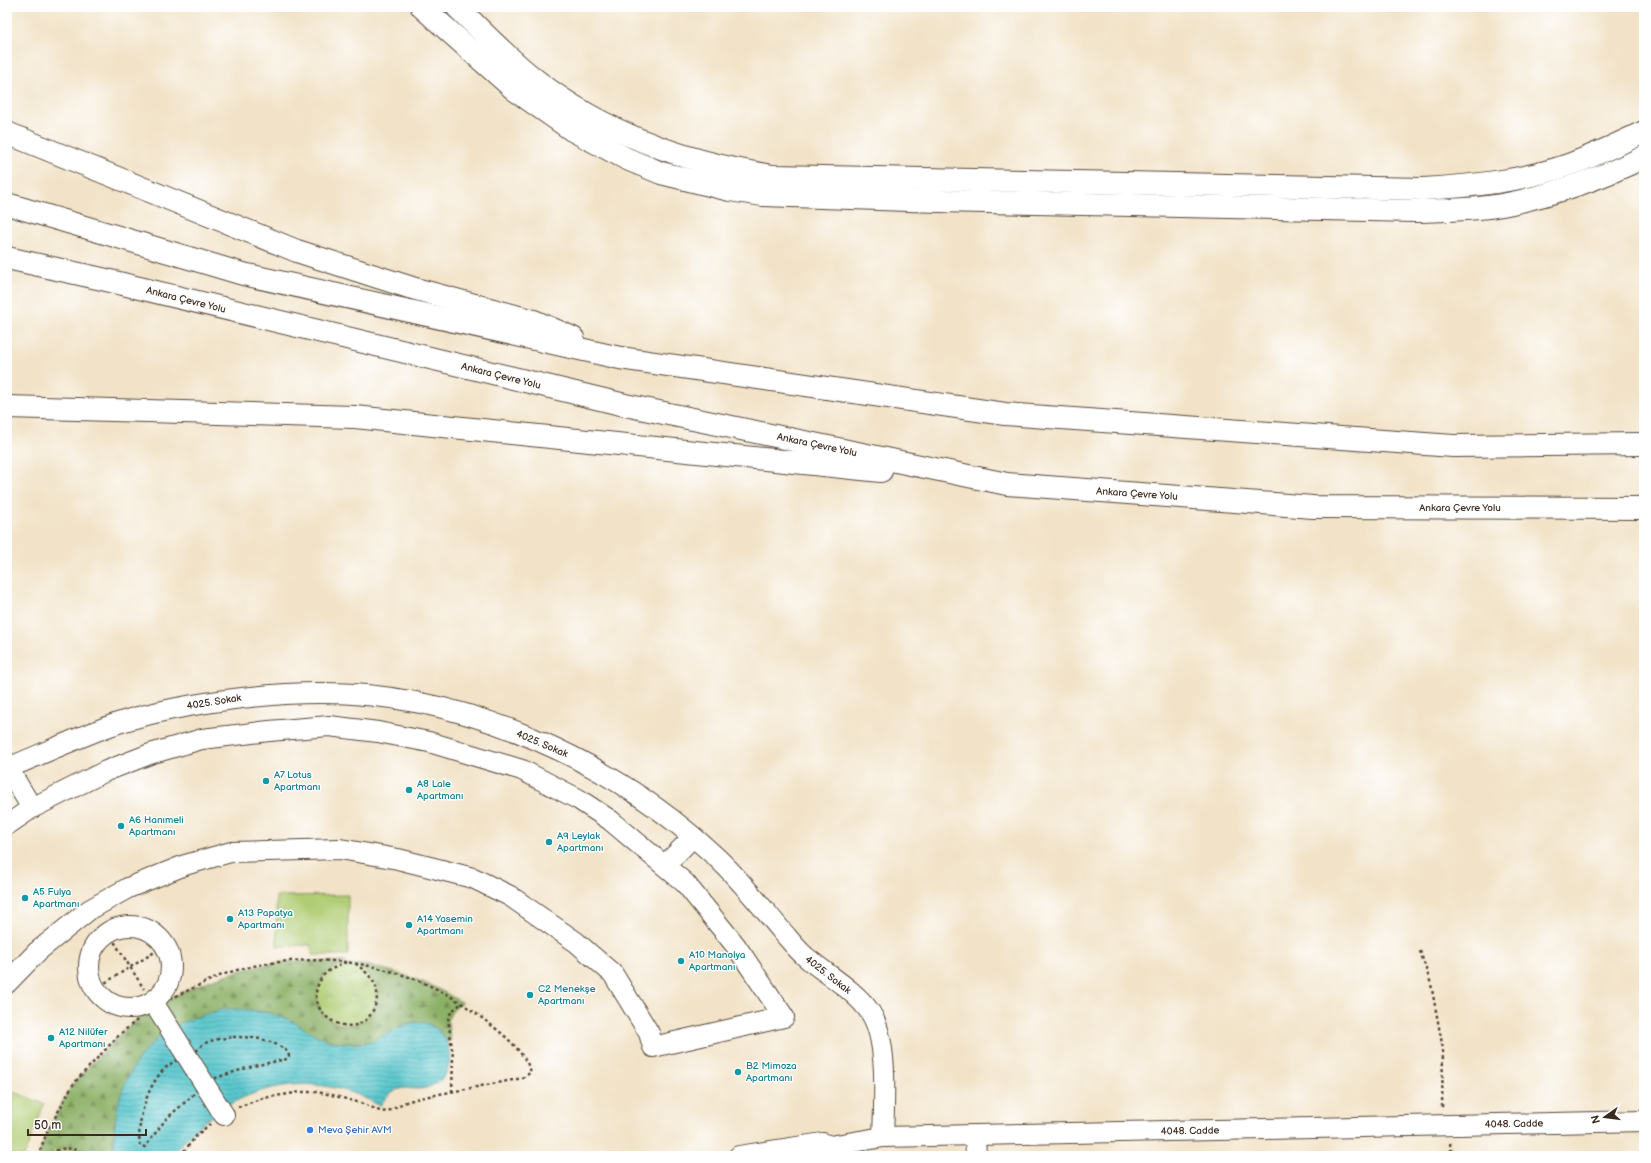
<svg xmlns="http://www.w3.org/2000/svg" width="1651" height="1163" viewBox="0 0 1651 1163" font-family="'Balsamiq Sans',sans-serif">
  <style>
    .grass { fill: #b0cd74; stroke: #767c49 }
    .forest { fill: url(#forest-firs); stroke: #646d42 }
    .park { fill: url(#park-tufts); stroke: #767c49 }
    .water { fill: url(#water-rules); stroke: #4a7976 }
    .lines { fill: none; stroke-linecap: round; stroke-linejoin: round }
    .minor-casing { stroke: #564638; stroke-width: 22 }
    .major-casing { stroke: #564638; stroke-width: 24 }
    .highway-casing { stroke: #564638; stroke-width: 24 }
    .path { stroke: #564638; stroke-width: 2.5; stroke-dasharray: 3 3; stroke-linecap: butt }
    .minor { stroke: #fff; stroke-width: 20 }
    .major { stroke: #fff; stroke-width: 22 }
    .highway { stroke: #fff; stroke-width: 22 }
    .culture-dot { fill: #0f9aa8; stroke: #fff; stroke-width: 1.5 }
    .shop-dot { fill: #3f7fe0; stroke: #fff; stroke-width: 1.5 }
    .labels { text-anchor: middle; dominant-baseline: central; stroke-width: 3; stroke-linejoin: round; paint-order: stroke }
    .street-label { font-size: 10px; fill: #3b2a1e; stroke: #fff }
    .culture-label { font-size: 10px; fill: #0d838f; stroke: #fff; text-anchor: start }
    .shop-label { font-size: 10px; fill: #366cbe; stroke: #fff; text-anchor: start }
  </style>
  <defs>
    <pattern id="forest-firs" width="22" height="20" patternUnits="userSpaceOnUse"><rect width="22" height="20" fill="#8cb066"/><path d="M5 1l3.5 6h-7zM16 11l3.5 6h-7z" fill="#748f53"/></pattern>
    <pattern id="park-tufts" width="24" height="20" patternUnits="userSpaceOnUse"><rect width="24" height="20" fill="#b0cd74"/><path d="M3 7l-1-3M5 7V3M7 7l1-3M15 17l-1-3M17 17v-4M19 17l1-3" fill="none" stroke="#98b064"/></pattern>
    <pattern id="water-rules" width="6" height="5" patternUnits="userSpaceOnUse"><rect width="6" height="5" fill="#5ac8ce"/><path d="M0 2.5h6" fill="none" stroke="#4ca3a7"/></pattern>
  </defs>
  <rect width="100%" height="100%" fill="#fff"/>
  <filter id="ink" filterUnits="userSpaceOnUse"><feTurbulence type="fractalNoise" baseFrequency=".025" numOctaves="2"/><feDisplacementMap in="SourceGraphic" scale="8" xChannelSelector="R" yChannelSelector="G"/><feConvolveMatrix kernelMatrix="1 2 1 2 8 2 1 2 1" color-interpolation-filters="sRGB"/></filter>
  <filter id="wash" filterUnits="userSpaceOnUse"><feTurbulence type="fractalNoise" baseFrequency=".012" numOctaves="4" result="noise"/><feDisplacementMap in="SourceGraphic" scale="16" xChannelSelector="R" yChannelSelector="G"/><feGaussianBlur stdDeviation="0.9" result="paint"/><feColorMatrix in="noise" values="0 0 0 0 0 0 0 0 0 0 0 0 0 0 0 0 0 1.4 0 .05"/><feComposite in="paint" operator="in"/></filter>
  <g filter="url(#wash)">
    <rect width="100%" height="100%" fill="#f2e3c8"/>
    <g class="grass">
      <polygon points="348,895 348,955 312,955 311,945 277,946 276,896"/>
      <polygon points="7,1089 44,1104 24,1156 7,1156"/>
    </g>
    <path class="forest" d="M290,961L346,962L331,969L317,1004C330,1031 359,1034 375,1008L368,973L356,964C393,969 431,982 462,1003C445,1015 447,1021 451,1040L447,1042L440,1031L429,1024L416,1022L408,1023L382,1038L362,1043H340L319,1037L285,1018L249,1009L168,1029L149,1047L113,1138L115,1156C107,1156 93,1159 86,1155C78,1152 74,1148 65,1148C55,1148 48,1156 38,1156C48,1132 59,1104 74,1083C81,1074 90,1066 97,1058C115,1040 133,1019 156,1006C198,982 241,967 290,961Z"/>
    <g class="park">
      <circle cx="347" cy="995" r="30"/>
      <polygon points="63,1148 72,1148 87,1156 45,1156 54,1150"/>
    </g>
    <path class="water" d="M224,1009C245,1009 264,1010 284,1018C296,1022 307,1031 318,1036C331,1043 346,1044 360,1043C385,1043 406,1013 430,1025C447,1033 454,1054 447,1071C442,1082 429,1089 418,1089C411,1089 406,1087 400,1089C390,1091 385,1098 380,1106C306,1062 221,1089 172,1156H115C110,1107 127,1057 170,1029C187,1019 206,1014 224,1009Z"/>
  </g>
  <g filter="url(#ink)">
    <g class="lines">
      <g class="minor-casing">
        <g id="minor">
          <polyline points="9,770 32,808"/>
          <path d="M7,771L15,765C49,751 83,735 118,723C152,712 190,705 226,700C256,696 288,693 319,693C463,692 610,759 715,856C739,878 760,905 781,930C789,939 797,950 807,958C826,974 856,991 870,1012C889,1040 884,1103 883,1137"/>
          <polyline points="7,825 32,808 106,771 150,754 202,739 269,731 329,726 378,732 429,742 522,770 578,799 610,820 685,883 736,946 784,1017 653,1047 649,1033 613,974 576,942 510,896 473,878 398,859 340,849 231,852 185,865 128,888 89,910 38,951 7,983"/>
          <polyline points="665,865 693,837"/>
          <circle cx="130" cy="967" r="41"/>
          <polyline points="153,1002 224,1115"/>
          <polyline points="975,1136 976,1156"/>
          <polyline points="739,1156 823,1143 830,1146 883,1137 1644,1121"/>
        </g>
      </g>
      <g class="major-casing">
        <g id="major">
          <path d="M422,7L515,90L572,130L627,159L661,173L730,190L763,195L938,201L1415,211C1447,210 1480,210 1512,203C1557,193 1602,178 1644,157"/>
          <path d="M457,7C483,32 508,59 537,81C606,134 688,163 773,176L1423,189C1472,186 1523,181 1571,164C1596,155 1620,143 1644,132"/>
        </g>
      </g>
      <g class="highway-casing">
        <g id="highway">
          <polyline points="7,133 297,251 412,288 534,321 573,338"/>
          <polyline points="7,204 243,274 620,358 1005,414 1453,446 1644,444"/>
          <polyline points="7,258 102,279 625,405 1007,484 1313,507 1644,508"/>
          <polyline points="7,407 355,417 881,471"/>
        </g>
      </g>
      <g class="path">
        <polyline points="108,932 144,989"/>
        <polyline points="1420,951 1431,984 1443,1049 1442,1109"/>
        <path d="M346,962C338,967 328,969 323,976C294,1015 364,1051 376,1002C381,985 368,973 356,964"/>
        <polyline points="95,989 166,945"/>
        <path d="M170,999C192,989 213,977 237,970C319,948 411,963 478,1015C499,1031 522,1047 531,1072L523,1078L419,1098L403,1103L391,1110L382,1112L364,1104L332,1095L317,1092H301L263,1098L238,1107"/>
        <path d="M233,1037C254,1037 272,1039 288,1052L289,1056L287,1059L253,1066L203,1082L192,1096L166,1119L145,1147L140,1146C136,1120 149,1077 172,1063C178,1059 186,1057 192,1055C197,1053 197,1049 201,1046C209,1039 223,1039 233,1037Z"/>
        <polyline points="452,1092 453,1057 448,1017 453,1010 462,1003"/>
        <polyline points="1450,1143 1452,1156"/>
        <polyline points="38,1156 47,1132 74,1083 119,1035 142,1016"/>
        <path d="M45,1156C59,1147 72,1145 87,1156"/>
        <polyline points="180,1156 197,1135 210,1124"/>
      </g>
      <use href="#minor" class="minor"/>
      <use href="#major" class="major"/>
      <use href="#highway" class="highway"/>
    </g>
  </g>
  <g class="culture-dot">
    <circle cx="266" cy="781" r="4"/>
    <circle cx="409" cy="790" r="4"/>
    <circle cx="121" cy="826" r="4"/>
    <circle cx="549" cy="842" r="4"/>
    <circle cx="25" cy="898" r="4"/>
    <circle cx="230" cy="919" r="4"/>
    <circle cx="409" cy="925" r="4"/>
    <circle cx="681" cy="961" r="4"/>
    <circle cx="530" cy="995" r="4"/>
    <circle cx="51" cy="1038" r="4"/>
    <circle cx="738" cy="1072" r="4"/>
  </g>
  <circle class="shop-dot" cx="310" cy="1130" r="4"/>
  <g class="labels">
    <g class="street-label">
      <text transform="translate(186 300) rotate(14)">Ankara Çevre Yolu</text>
      <text transform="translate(501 376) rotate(14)">Ankara Çevre Yolu</text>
      <text transform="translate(817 445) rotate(12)">Ankara Çevre Yolu</text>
      <text transform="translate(1137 494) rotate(4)">Ankara Çevre Yolu</text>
      <text x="1460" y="508">Ankara Çevre Yolu</text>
      <text transform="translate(214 702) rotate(-9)">4025. Sokak</text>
      <text transform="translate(542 744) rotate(23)">4025. Sokak</text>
      <text transform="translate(828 975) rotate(38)">4025. Sokak</text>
      <text transform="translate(1514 1124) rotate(-1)">4048. Cadde</text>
      <text transform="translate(1190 1131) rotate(-1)">4048. Cadde</text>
    </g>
    <g class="culture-label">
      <text x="274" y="775">A7 Lotus<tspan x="274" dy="12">Apartmanı</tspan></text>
      <text x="417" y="784">A8 Lale<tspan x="417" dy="12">Apartmanı</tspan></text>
      <text x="129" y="820">A6 Hanımeli<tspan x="129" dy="12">Apartmanı</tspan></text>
      <text x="557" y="836">A9 Leylak<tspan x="557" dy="12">Apartmanı</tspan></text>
      <text x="33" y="892">A5 Fulya<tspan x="33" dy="12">Apartmanı</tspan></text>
      <text x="238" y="913">A13 Papatya<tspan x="238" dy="12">Apartmanı</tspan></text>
      <text x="417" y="919">A14 Yasemin<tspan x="417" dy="12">Apartmanı</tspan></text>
      <text x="689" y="955">A10 Manolya<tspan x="689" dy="12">Apartmanı</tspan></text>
      <text x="538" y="989">C2 Menekşe<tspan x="538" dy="12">Apartmanı</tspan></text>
      <text x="59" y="1032">A12 Nilüfer<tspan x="59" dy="12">Apartmanı</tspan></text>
      <text x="746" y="1066">B2 Mimoza<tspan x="746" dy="12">Apartmanı</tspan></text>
    </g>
    <g class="shop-label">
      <text x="318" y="1130">Meva Şehir AVM</text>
    </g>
  </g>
  <rect width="1651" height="1163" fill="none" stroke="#fff" stroke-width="24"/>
  <g transform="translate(1605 1117) rotate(256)" stroke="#ffffff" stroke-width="3" paint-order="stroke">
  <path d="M0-3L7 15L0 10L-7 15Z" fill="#3b2a1e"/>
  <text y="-6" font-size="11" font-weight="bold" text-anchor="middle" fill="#3b2a1e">N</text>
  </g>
  <path d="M28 1129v6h118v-6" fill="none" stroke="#3b2a1e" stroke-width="2"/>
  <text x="34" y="1129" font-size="12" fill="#3b2a1e" stroke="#ffffff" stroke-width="3" paint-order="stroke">50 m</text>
</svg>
